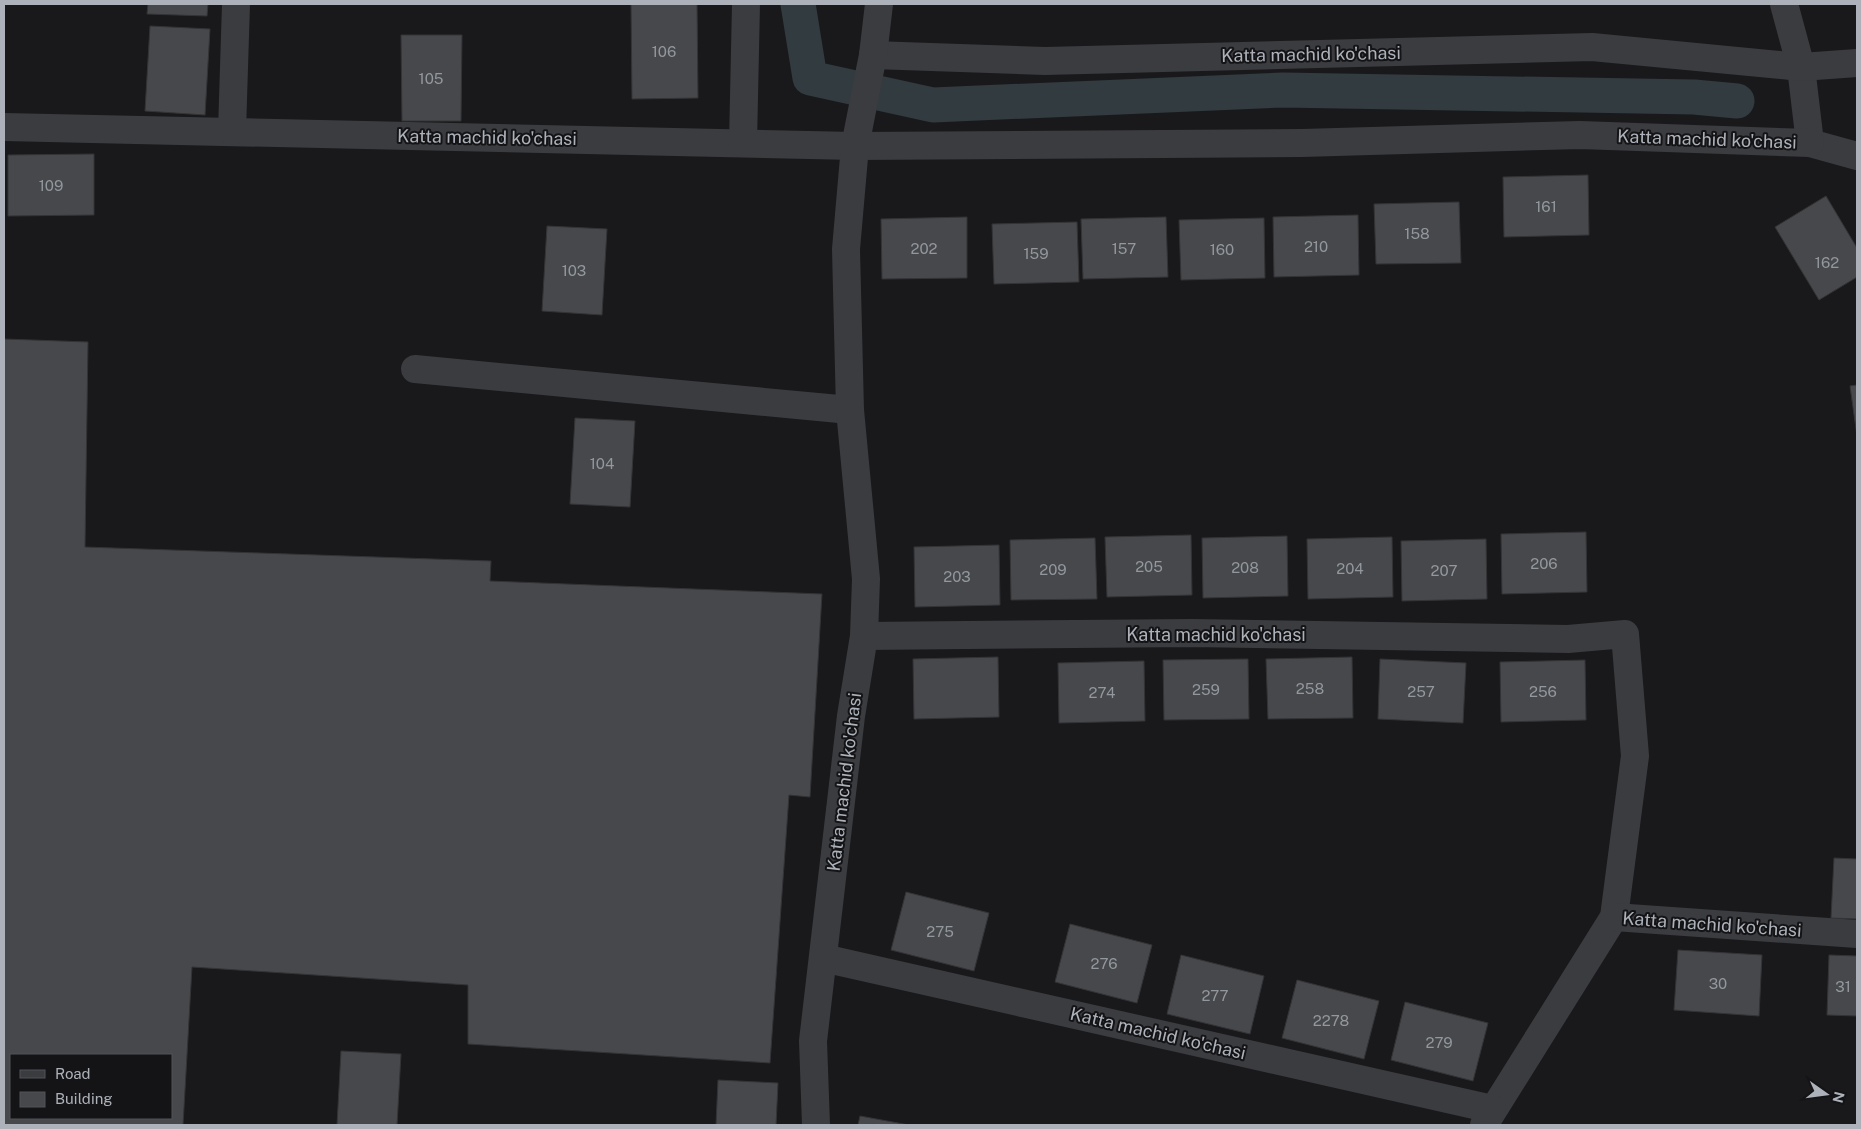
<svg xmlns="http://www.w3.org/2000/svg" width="1861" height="1129" viewBox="0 0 1861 1129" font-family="'Public Sans',sans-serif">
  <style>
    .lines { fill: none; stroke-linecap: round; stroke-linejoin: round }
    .canal { stroke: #323b40; stroke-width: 35 }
    .building { fill: #46484b; stroke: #343437; fill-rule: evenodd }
    .street { stroke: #3b3c40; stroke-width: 28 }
    .labels { text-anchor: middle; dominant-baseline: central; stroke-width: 4; stroke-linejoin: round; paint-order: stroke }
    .number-label { font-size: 15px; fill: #93989e }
    .street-label { font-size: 18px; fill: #adb2ba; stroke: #141416 }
  </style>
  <rect width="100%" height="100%" fill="#19191b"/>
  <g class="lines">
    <polyline class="canal" points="798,4 810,78 933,105 1283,90 1694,97 1737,101"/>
  </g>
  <g class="building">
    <polygon points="148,4 208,4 207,16 147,14"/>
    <polygon points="631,4 697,4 698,98 632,99"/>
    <polygon points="150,26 210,29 205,115 145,111"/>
    <polygon points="401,35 462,35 461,121 402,121"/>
    <polygon points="94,154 94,215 8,216 8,155"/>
    <polygon points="1588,175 1589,235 1504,237 1503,177"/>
    <polygon points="1826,196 1857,248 1857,277 1819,300 1775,227"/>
    <polygon points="1459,202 1461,263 1376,264 1374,204"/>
    <polygon points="1358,215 1359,275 1274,277 1273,217"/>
    <polygon points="967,217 967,278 882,279 881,219"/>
    <polygon points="1166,217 1168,277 1083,279 1081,219"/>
    <polygon points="1264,218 1265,278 1181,280 1179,220"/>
    <polygon points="1077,222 1079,282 994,284 992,224"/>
    <polygon points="547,226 607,229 602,315 542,311"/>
    <path d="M4,339L88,342L85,547L491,561L490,581L822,594L810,797L789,795L770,1063L468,1044V985L192,967L183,1125H4ZM11,1055H171V1118H11Z"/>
    <polygon points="1857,385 1857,436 1850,386"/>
    <polygon points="575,418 635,421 630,507 570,504"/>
    <polygon points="1586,532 1587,592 1502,594 1501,534"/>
    <polygon points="1191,535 1192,595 1107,597 1105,537"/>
    <polygon points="1287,536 1288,596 1203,598 1202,538"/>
    <polygon points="1392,537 1393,597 1308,599 1307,539"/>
    <polygon points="1095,538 1097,599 1011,600 1010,540"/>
    <polygon points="1486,539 1487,599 1402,601 1401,541"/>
    <polygon points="999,545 1000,605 915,607 914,547"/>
    <polygon points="998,657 999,717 914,719 913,659"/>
    <polygon points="1352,657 1353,718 1268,719 1266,659"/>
    <polygon points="1248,659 1249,719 1164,720 1163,660"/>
    <polygon points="1380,659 1466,663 1463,723 1378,719"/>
    <polygon points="1585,660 1586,720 1501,722 1500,662"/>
    <polygon points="1144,661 1145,721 1059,723 1058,663"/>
    <polygon points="1834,858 1857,859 1857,919 1831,918"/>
    <polygon points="906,892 989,913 974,971 891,950"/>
    <polygon points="1070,924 1152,945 1137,1003 1055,982"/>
    <polygon points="1678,950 1762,955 1759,1016 1674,1010"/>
    <polygon points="1181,955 1264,976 1250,1034 1167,1014"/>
    <polygon points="1829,955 1857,956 1857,1016 1827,1015"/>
    <polygon points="1297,980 1379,1001 1364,1059 1282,1038"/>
    <polygon points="1405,1002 1488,1023 1473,1081 1391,1060"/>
    <polygon points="341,1051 401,1054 397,1125 337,1125"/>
    <polygon points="718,1080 778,1083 776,1125 716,1125"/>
    <polygon points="860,1116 909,1125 858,1125"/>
  </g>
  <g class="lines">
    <g class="street">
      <polyline points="1784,4 1801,67 1810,143 1857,156"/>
      <polyline points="873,55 1045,61 1592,47 1801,67 1857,63"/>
      <polyline points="4,127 855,146 1302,143 1580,135 1810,143"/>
      <polyline points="232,131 236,4"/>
      <polyline points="743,143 746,4"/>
      <polyline points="415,369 850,410"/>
      <polyline points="864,636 1192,633 1568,639 1625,634 1635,756 1614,917 1484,1125"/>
      <polyline points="1614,917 1857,934"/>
      <polyline points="823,958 1492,1109"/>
      <polyline points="816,1125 813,1041 851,716 864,636 866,579 850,410 846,249 855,146 873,55 879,4"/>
    </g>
  </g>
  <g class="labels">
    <g class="number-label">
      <text x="664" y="51">106</text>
      <text x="431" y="78">105</text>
      <text x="51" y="185">109</text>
      <text x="1546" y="206">161</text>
      <text x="1417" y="233">158</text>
      <text x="1316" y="246">210</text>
      <text x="924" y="248">202</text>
      <text x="1124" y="248">157</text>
      <text x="1222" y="249">160</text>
      <text x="1036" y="253">159</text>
      <text x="1827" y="262">162</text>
      <text x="574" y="270">103</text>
      <text x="602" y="463">104</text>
      <text x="1544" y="563">206</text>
      <text x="1149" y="566">205</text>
      <text x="1245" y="567">208</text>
      <text x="1350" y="568">204</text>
      <text x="1053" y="569">209</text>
      <text x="1444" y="570">207</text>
      <text x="957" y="576">203</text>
      <text x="1310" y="688">258</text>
      <text x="1206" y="689">259</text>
      <text x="1421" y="691">257</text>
      <text x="1543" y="691">256</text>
      <text x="1102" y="692">274</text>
      <text x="940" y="931">275</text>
      <text x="1104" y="963">276</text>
      <text x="1718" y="983">30</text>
      <text x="1843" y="986">31</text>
      <text x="1215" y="995">277</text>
      <text x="1331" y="1020">2278</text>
      <text x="1439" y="1042">279</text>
    </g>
    <g class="street-label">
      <text transform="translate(1311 54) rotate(-1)">Katta machid ko'chasi</text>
      <text transform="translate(487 137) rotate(1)">Katta machid ko'chasi</text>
      <text transform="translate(1707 139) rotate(2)">Katta machid ko'chasi</text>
      <text x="1216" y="634">Katta machid ko'chasi</text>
      <text transform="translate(844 782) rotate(-83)">Katta machid ko'chasi</text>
      <text transform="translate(1712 924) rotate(4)">Katta machid ko'chasi</text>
      <text transform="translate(1158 1033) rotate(13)">Katta machid ko'chasi</text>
    </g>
  </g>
  <rect width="1861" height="1129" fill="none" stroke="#adb2ba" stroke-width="10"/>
  <rect x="10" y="1054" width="162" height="65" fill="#141416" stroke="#515358"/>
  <rect x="20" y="1070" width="25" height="8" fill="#3b3c40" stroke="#515358"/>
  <text x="55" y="1079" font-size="15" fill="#adb2ba">Road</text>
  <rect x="20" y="1092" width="25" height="15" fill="#46484b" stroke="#515358"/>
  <text x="55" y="1104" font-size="15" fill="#adb2ba">Building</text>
  <g transform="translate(1826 1094) rotate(104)" stroke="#141416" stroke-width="4" paint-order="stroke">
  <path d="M0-4L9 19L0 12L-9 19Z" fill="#adb2ba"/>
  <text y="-8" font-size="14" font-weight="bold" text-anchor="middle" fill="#adb2ba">N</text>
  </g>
</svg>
